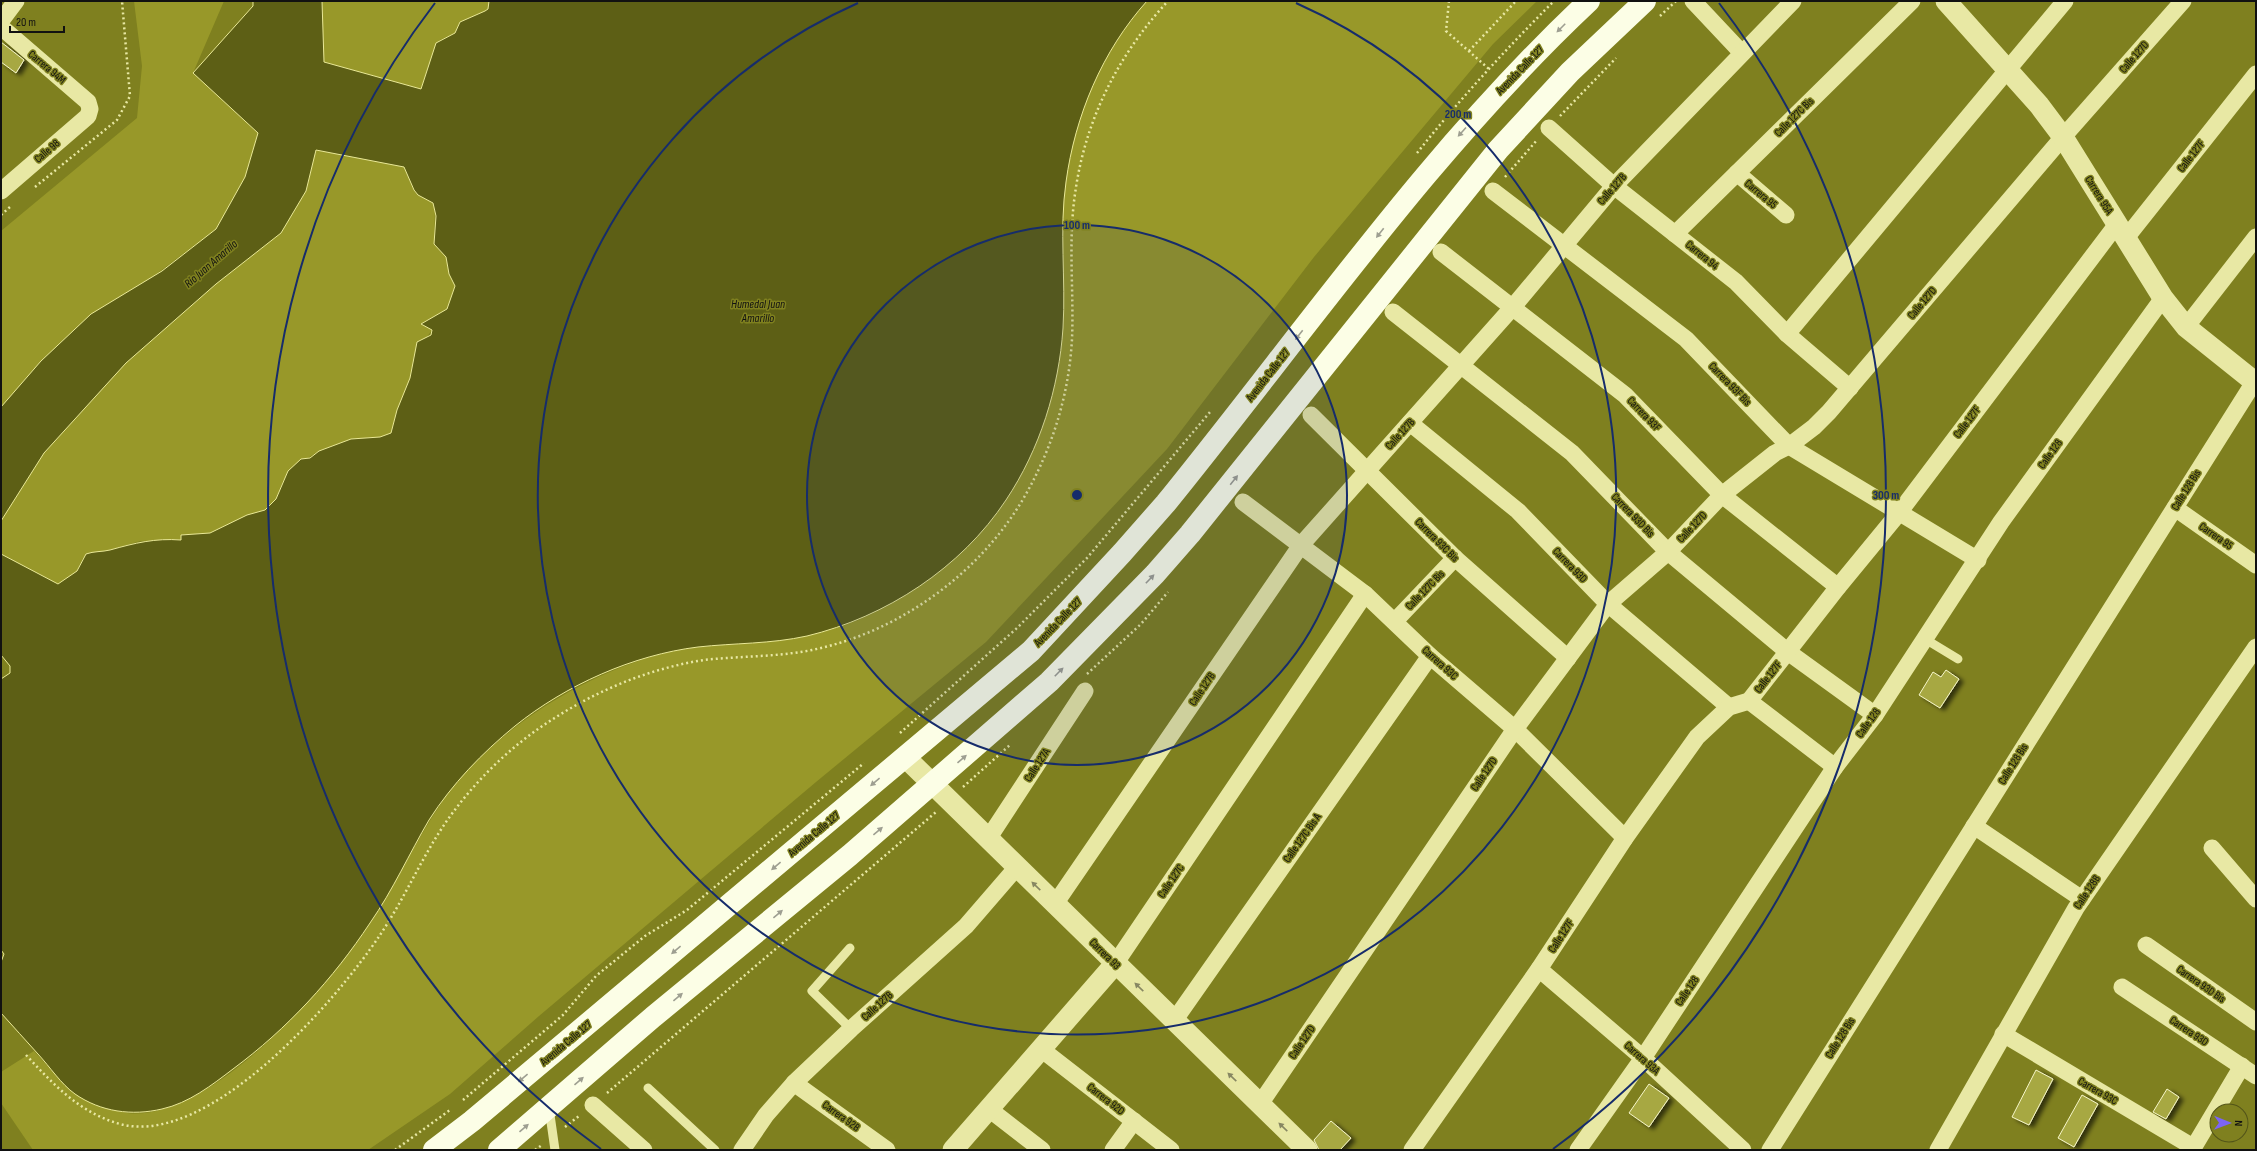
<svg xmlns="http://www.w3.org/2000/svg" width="2257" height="1151" viewBox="0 0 2257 1151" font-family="'Sofia Sans Condensed',sans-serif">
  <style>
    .green { fill: #989829 }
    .water { fill: #5d5f15; stroke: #eae997 }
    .building { fill: #a7a843; stroke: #f6f6c8; filter: url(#shadow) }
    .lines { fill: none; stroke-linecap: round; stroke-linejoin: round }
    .path { stroke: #e8e8a4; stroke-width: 2.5; stroke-dasharray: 2 3; stroke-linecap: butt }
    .service { stroke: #e8e8a4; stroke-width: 9 }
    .minor { stroke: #e8e8a4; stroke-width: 17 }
    .tertiary { stroke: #e8e8a4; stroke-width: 21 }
    .primary { stroke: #fcfee6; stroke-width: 22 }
    .oneway { fill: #9e9f91 }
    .oneway2 { fill: #878762 }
    .ring { fill: none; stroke: #162c6b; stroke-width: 2 }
    .labels { text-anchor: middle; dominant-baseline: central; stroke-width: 3; stroke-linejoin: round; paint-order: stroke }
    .street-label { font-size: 11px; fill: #111; stroke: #7f801f }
    .water-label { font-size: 12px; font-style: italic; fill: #111; stroke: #7f801f }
    .centre { fill: #162c6b; stroke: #7f801f; stroke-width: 2 }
    .ring-label { font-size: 12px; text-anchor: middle; font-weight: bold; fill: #162c6b; stroke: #7f801f; stroke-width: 3; stroke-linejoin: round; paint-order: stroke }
  </style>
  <defs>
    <filter id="shadow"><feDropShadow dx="4.5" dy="2.5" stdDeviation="2" flood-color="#0009"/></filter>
  </defs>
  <rect width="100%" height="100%" fill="#7f801f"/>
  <g class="green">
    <polygon points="134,1 224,1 193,73 258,133 245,177 216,229 41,361 1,408 1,231 137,118 142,66"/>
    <polygon points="322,1 489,1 488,9 485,11 460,22 455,33 440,40 433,52 421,89 324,62"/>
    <path d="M1147,1H1537L1493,44L1314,257L1167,449L986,642L816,782L539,1016L450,1094L368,1150H33L1,1103V1072L34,1051C62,1081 69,1095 110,1107C116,1109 121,1112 127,1113C210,1123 329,985 371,922C407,868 430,805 478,759C530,710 592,673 661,654C707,642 755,646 802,637C891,620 973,558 1018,479C1044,433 1060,380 1063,327C1065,280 1060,232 1065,185C1073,118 1102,51 1147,1Z"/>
    <path d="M316,150L404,167C408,174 411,189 417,194C424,199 431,198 435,207L434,244L446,257L449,274L455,286L447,309L421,324L432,330L414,355L409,383L397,410L391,433L381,437L351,439L319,451L306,459L283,481L276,499L265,510L247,515L210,533L181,535V540L140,541L83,558L77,571L61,584H58L1,554V521L44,453L126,363L216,284L281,233L306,191Z"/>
  </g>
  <path class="water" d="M253,1H322L324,62L421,89L436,43L455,33L460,22L485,11L488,9L489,1H1147C1102,51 1075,116 1066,182C1059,230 1066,279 1063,328C1059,388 1040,449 1006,500C961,568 886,617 807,636C771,644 734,643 698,647C633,655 566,685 515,726C482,753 452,784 429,820C409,854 393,890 370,923C333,979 287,1029 233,1069C212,1085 189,1103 162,1109C132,1116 101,1112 75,1094C61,1084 50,1067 38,1054C26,1040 13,1027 1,1013V962L4,954L1,950V679L10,673V666L1,655V554L58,584L77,571L86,554C94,551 102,552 110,550C135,543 155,538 181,540V535L210,533L247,515L265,510L276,499L288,471L301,459L310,458L319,451L351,439L380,437L391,433L397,410L410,378L417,342L431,335L432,330L421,324L447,309L455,286L449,274L446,257L434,244L436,216L433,203L418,195L414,190L404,167L316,150L306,191L281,233L216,284L126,363L44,453L1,521V407L41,361L91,314L162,271L216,229L245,177L258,133L193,73L253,6Z"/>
  <g class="building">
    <polygon points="1,42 24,60 16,73 1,62"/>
    <polygon points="1946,670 1959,679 1940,708 1919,695 1933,672 1941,677"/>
    <polygon points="2036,1070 2053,1079 2029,1125 2012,1117"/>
    <polygon points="1649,1084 1669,1098 1649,1127 1629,1113"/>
    <polygon points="2167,1089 2179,1097 2166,1119 2153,1112"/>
    <polygon points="2082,1095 2098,1104 2074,1147 2058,1138"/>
    <polygon points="1331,1121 1351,1138 1340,1150 1319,1150 1314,1140"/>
  </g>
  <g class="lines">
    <g class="path">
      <polyline points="1449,1 1446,31 1489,69"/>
      <polyline points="1660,16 1676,1"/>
      <polyline points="1469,51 1516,1"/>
      <polyline points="1560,116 1616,58"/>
      <path d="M1417,153C1459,100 1506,49 1554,1"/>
      <polyline points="1505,177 1537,140"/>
      <polyline points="35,187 117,120 130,96 122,1"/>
      <polyline points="1,215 11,206"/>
      <polyline points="1087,674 1141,624 1168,592"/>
      <polyline points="900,733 1017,628 1087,558 1210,412"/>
      <polyline points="963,787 1011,744"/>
      <path d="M26,1055C54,1085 80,1113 120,1124C209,1148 336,1001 380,935C407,895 425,849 454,811C481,775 515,743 553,719C598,690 651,668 704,660C740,656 777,657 812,650C900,632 982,572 1026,494C1053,446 1069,394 1072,339C1074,291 1068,242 1075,194C1085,120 1118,55 1168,1"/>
      <polyline points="607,1093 936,812"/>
      <polyline points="463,1100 563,1015 596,976 645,936 687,910 864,763"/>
      <polyline points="565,1127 579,1116"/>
      <polyline points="395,1150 450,1110"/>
      <polyline points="535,1150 542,1145"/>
    </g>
    <g class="service">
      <polyline points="1925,639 1958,659"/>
      <polyline points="850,948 812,991 851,1029"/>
      <polyline points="648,1088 715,1150"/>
      <polyline points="549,1108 555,1150"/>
    </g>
    <g class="minor">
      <polyline points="1693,1 1741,52"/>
      <polyline points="1,21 16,1"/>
      <polyline points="1,27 88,102 90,109 88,116 1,191"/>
      <polyline points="1549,128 1614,186 1736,282 1787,334 1850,388"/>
      <polyline points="1737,173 1786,215"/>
      <polyline points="1493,191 1686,339 1789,446 1978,560"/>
      <polyline points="1675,234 1912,1"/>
      <polyline points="2126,238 2256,74"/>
      <polyline points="1441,252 1625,395 1722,495 1838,587"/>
      <polyline points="1393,312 1572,453 1668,552 1788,652 1875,715"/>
      <polyline points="2186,327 2256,237"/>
      <polyline points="1787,334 2065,1"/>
      <polyline points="1311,415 1455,558 1568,658"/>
      <polyline points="1410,423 1518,511 1608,604 1729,707"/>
      <polyline points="1243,502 1365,594 1430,656 1515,729 1625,838"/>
      <polyline points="2175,508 2256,565"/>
      <polyline points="1395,621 1455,558"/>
      <polyline points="1749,701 1835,767"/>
      <polyline points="1974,826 2082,899"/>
      <polyline points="988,839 1085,691"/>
      <polyline points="2212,848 2256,899"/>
      <polyline points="1055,904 1301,545 1512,308 1614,186 1793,1"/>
      <polyline points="2146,945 2256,1022"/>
      <polyline points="1115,964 1365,594"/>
      <polyline points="1539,969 1643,1058 1743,1150"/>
      <polyline points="2122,987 2256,1076"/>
      <polyline points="1174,1021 1430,656"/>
      <polyline points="2003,1034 2193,1147"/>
      <polyline points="1041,1049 1171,1150"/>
      <polyline points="794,1083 887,1150"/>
      <polyline points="1260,1104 1515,729 1608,604 1668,552 1722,495 1775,453 1789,446 1814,427 1829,412 2063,137 2183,1"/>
      <polyline points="593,1105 644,1150"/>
      <polyline points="989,1109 1042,1150"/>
      <polyline points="742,1150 766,1115 794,1083 851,1029 966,926 1017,867"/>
      <polyline points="1113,1150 1134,1121"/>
      <polyline points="1412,1150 1539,969 1625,838 1697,737 1729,707 1749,701 1838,587 1898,514 2117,224"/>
      <polyline points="1578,1150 1643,1058 1835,767 1875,715 2001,522 2163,298"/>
      <polyline points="1770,1150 2256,379"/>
      <polyline points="1938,1150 2076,908 2256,647"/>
      <polyline points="2192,1150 2242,1066"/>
    </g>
    <g class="tertiary">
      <polyline points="1946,1 2039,105 2063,137 2163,298 2186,327 2256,383"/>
      <polyline points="905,757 1307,1150"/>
      <polyline points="953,1150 1115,964"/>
    </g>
    <g class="primary">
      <path d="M434,1150L472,1121L1031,651L1122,553L1166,503C1304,333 1429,151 1589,1"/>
      <polyline points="499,1150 653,1017 850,855 1049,682 1155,574 1190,534 1498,150 1570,72 1645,1"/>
    </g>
  </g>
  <defs><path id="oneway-solid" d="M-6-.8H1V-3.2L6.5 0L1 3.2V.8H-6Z"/></defs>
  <g class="oneway">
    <use href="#oneway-solid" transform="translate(1561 28) rotate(135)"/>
    <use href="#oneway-solid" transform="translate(1462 132) rotate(132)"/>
    <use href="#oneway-solid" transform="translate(1380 233) rotate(128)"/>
    <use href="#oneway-solid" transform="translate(1299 335) rotate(128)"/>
    <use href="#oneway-solid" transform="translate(1234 480) rotate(-51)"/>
    <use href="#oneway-solid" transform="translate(1150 579) rotate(-46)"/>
    <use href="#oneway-solid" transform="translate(1059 672) rotate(-45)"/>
    <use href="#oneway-solid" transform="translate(962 759) rotate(-41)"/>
    <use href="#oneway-solid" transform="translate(875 782) rotate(140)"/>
    <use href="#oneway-solid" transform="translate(878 831) rotate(-40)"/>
    <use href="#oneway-solid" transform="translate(776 866) rotate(140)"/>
    <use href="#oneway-solid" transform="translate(778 914) rotate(-40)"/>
    <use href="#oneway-solid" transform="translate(676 950) rotate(140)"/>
    <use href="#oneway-solid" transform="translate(678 997) rotate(-40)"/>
    <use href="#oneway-solid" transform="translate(523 1078) rotate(140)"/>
    <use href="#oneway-solid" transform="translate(579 1081) rotate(-41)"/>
    <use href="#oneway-solid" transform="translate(524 1128) rotate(-41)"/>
  </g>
  <g class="oneway2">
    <use href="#oneway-solid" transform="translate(1036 886) rotate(-136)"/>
    <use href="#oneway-solid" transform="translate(1139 987) rotate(-136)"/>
    <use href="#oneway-solid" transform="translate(1232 1077) rotate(-136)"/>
    <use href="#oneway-solid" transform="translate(1283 1127) rotate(-136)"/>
  </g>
  <circle cx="1077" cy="495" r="270" fill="#162c6b" fill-opacity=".12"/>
  <g class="ring">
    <circle cx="1077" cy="495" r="270"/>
    <path d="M1296 3A539 539 0 1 1 858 3"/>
    <path d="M601 1149A809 809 0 0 1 435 3M1719 3A809 809 0 0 1 1553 1149"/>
  </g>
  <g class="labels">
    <g class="street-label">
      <text transform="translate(2134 57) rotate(-49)">Calle 127D</text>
      <text transform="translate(47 67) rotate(40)">Carrera 94M</text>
      <text transform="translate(1520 70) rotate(-46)">Avenida Calle 127</text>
      <text transform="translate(1794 117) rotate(-45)">Calle 127C Bis</text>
      <text transform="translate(47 151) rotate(-41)">Calle 98</text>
      <text transform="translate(2191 156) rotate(-52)">Calle 127F</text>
      <text transform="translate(1612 189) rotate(-49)">Calle 127B</text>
      <text transform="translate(1761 194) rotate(40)">Carrera 95</text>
      <text transform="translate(2099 195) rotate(58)">Carrera 95A</text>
      <text transform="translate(1702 255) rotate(39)">Carrera 94</text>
      <text transform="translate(1922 303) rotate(-50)">Calle 127D</text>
      <text transform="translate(1268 375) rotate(-52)">Avenida Calle 127</text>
      <text transform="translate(1730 384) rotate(46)">Carrera 93F Bis</text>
      <text transform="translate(1644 414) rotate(46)">Carrera 93F</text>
      <text transform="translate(1967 422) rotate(-53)">Calle 127F</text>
      <text transform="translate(1400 434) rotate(-48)">Calle 127B</text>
      <text transform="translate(2050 454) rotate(-54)">Calle 128</text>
      <text transform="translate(2186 490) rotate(-58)">Calle 128 Bis</text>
      <text transform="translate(1633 515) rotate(46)">Carrera 93D Bis</text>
      <text transform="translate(1692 527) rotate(-47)">Calle 127D</text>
      <text transform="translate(2216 536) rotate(35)">Carrera 95</text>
      <text transform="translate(1437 540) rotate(45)">Carrera 93C Bis</text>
      <text transform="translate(1570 565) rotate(46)">Carrera 93D</text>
      <text transform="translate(1425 590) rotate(-46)">Calle 127C Bis</text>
      <text transform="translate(1058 622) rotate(-46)">Avenida Calle 127</text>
      <text transform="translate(1440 663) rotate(42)">Carrera 93C</text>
      <text transform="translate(1768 677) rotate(-52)">Calle 127F</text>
      <text transform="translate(1202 689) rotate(-56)">Calle 127B</text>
      <text transform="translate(1868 723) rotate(-54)">Calle 128</text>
      <text transform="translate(2013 764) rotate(-58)">Calle 128 Bis</text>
      <text transform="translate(1037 765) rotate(-57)">Calle 127A</text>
      <text transform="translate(1484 774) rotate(-56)">Calle 127D</text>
      <text transform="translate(814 834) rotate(-40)">Avenida Calle 127</text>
      <text transform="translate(1302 838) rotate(-55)">Calle 127C Bis A</text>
      <text transform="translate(1171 881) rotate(-56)">Calle 127C</text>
      <text transform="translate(2087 892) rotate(-56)">Calle 128B</text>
      <text transform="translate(1561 936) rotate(-57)">Calle 127F</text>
      <text transform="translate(1105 954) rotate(45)">Carrera 93</text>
      <text transform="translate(2201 984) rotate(35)">Carrera 93D Bis</text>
      <text transform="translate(1687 991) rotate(-56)">Calle 128</text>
      <text transform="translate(877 1006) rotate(-42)">Calle 127B</text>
      <text transform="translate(2189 1031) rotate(34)">Carrera 93D</text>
      <text transform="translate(1840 1038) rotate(-58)">Calle 128 Bis</text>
      <text transform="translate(1302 1042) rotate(-56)">Calle 127D</text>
      <text transform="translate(566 1043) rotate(-40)">Avenida Calle 127</text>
      <text transform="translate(1642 1058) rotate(42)">Carrera 93A</text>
      <text transform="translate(2098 1091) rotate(30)">Carrera 93C</text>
      <text transform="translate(1106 1099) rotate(38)">Carrera 92D</text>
      <text transform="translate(841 1116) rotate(36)">Carrera 92B</text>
    </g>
    <g class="water-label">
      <text transform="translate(211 264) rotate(-41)">Río Juan Amarillo</text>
      <text x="758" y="304">Humedal Juan<tspan x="758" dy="14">Amarillo</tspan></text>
    </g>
  </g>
  <circle cx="1077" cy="495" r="6" class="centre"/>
  <g class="ring-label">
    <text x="1458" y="118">200 m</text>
    <text x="1077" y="229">100 m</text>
    <text x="1886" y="499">300 m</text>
  </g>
  <rect width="2257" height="1151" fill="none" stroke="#111111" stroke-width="4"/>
  <g transform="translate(2229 1123) rotate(91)"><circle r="19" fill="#7f801f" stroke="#535419"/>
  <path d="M0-3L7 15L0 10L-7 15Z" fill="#7c64f6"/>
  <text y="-6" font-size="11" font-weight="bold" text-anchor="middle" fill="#111111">N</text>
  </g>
  <path d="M10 26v6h54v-6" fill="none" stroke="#111111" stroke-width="2"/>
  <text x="16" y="26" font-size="12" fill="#111111" stroke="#7f801f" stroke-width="3" paint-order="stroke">20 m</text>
</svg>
